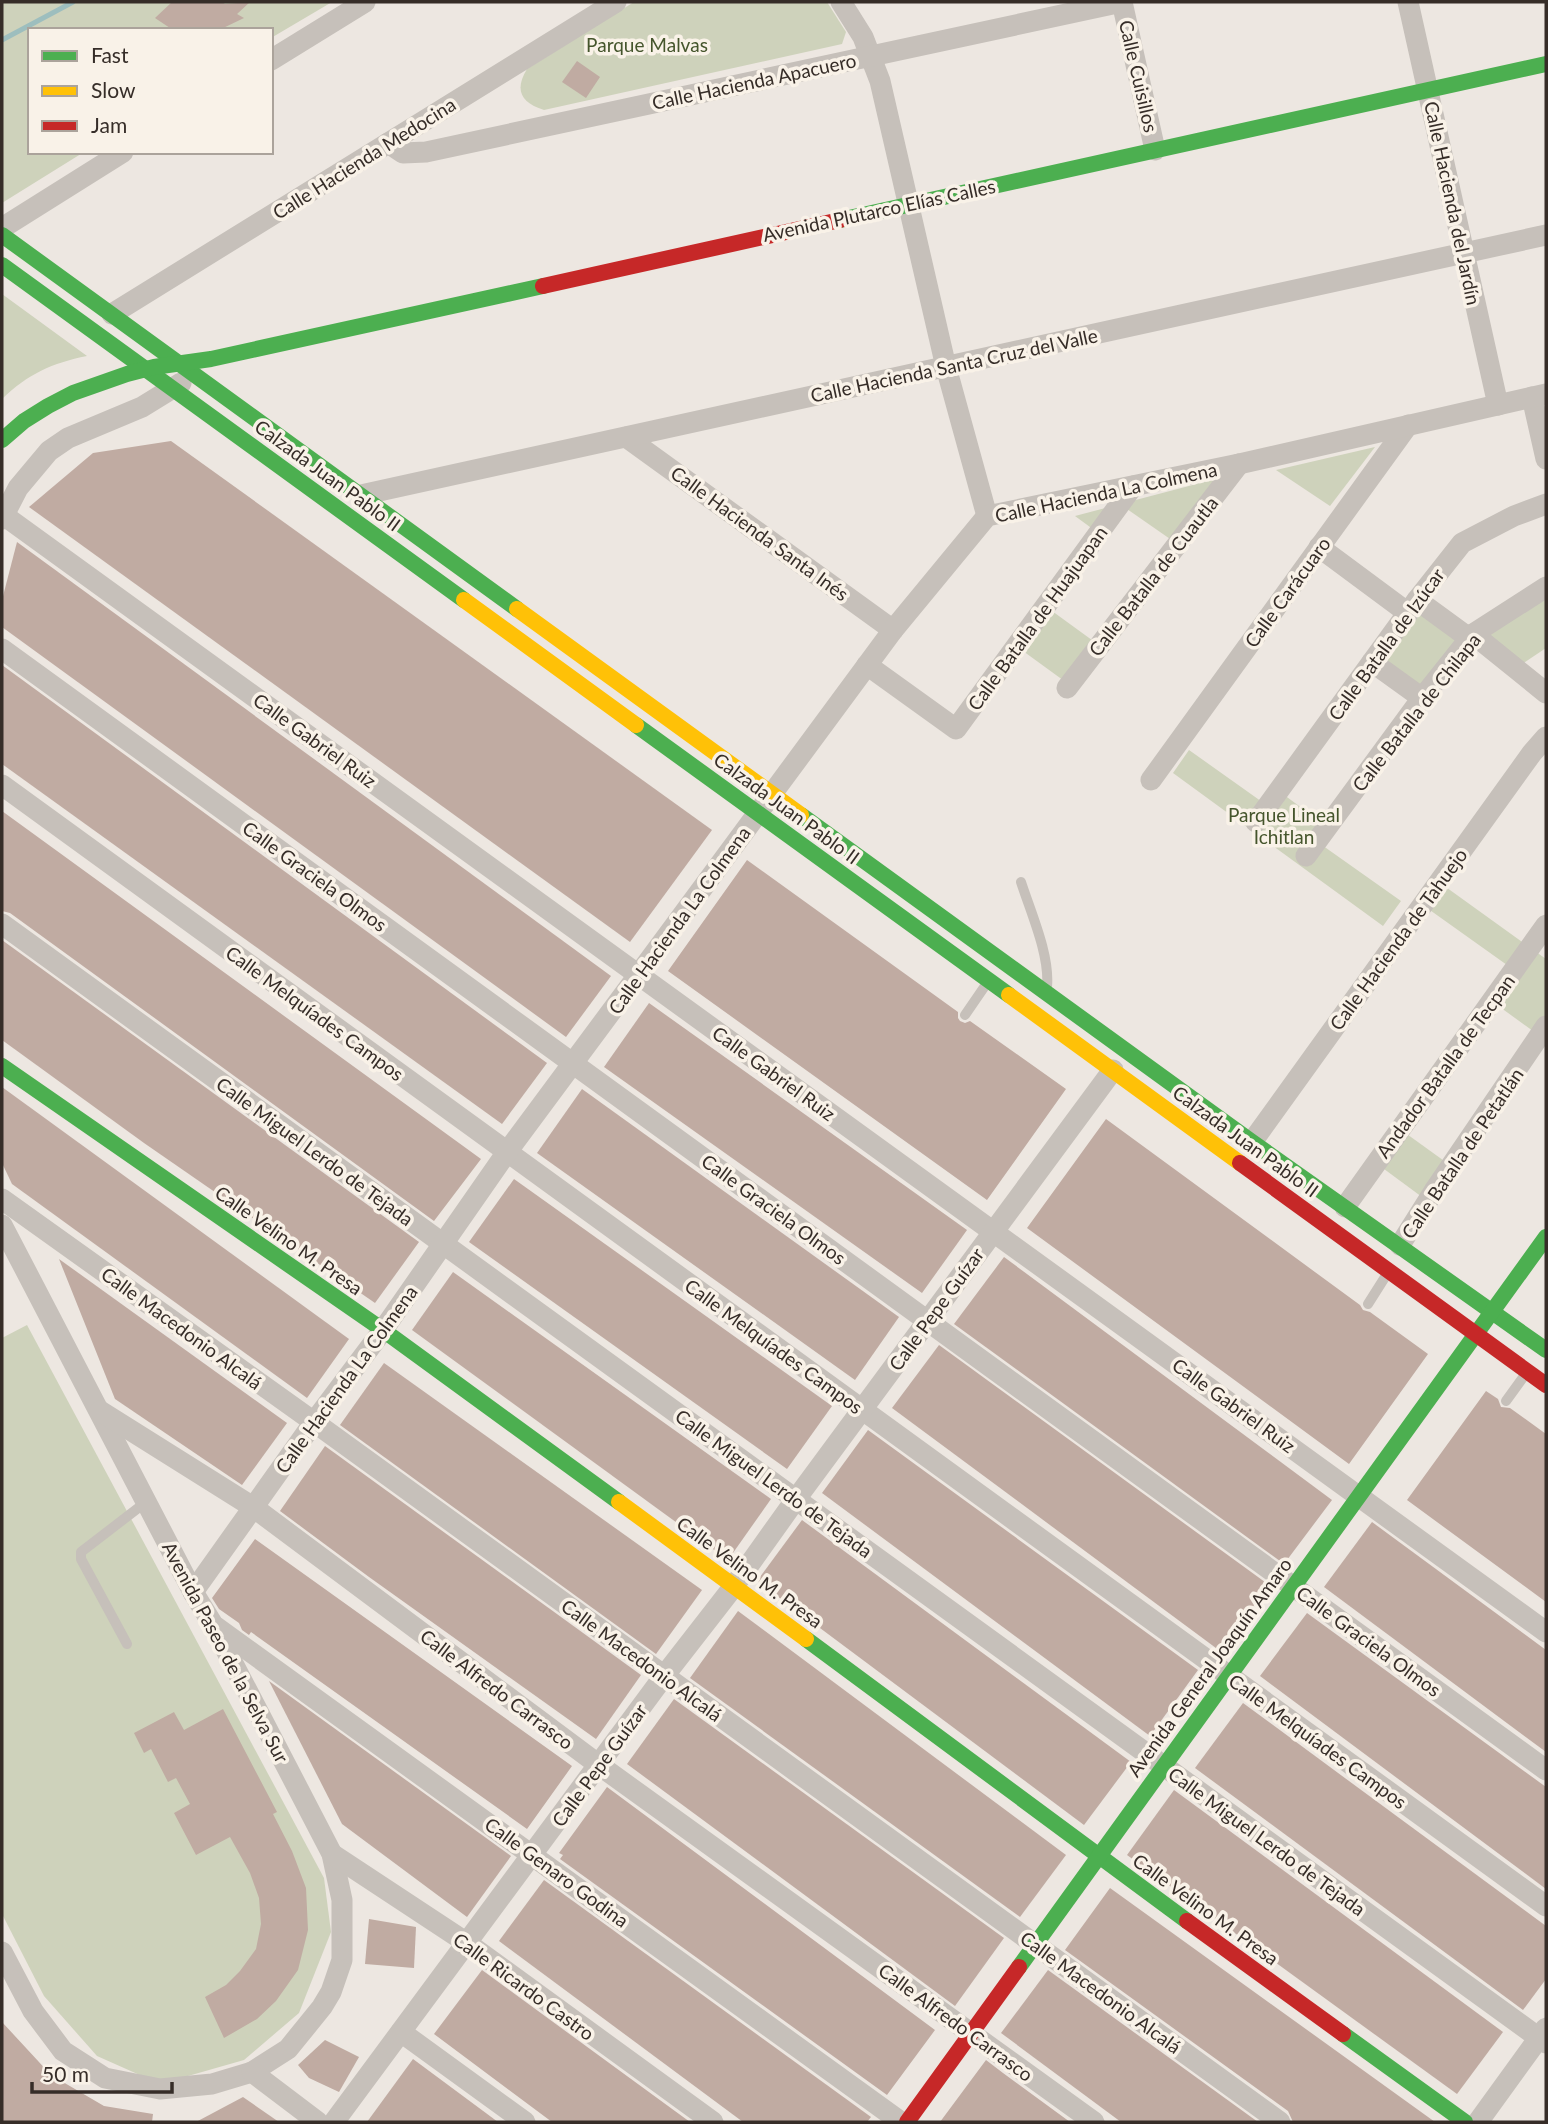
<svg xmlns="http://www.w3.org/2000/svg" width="1548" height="2124" viewBox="0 0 1548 2124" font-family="Lato,sans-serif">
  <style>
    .green { fill: #ced2bb }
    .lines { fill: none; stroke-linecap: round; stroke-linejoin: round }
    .stream { stroke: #9dbebe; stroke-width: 5 }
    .building { fill: #c0aba2 }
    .lane { stroke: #c6c0ba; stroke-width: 10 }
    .street { stroke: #c6c0ba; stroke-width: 21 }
    .fast { stroke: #4caf50; stroke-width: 16 }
    .slow { stroke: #ffc107; stroke-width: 16 }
    .jam { stroke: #c62828; stroke-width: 16 }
    .labels { text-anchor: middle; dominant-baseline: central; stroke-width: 7; stroke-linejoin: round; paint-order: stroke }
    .park-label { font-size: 19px; fill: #45552c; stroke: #f9f2e8 }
    .street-label { font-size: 19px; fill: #362d28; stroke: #f9f2e8 }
  </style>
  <rect width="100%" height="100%" fill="#ede7e1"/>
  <g class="green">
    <polygon points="2,2 332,2 271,38 271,30 30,30 30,152 84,152 2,203"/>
    <path d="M634,2H827L846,32L842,44L544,110C521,103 514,90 527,69Z"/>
    <path d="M2,294L87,356C52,363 28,374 2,399Z"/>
    <polygon points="1375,447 1330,506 1276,470"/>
    <polygon points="1223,477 1173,541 1127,509 1105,538 1075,516"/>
    <polygon points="1546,592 1546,648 1522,664 1484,632"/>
    <polygon points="1419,607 1460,638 1421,691 1379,660"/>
    <polygon points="1052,611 1096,643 1067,683 1023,651"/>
    <polygon points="1189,750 1265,804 1276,789 1329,828 1319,843 1401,901 1383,926 1173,773"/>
    <polygon points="1443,885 1546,959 1546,1036 1544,1039 1486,997 1507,965 1427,908"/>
    <polygon points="1404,1132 1447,1163 1422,1197 1380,1166"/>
    <polygon points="27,1325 324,1878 331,1932 299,2013 244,2060 160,2084 97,2056 44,1996 2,1914 2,1338"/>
  </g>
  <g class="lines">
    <polyline class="stream" points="2,40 73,2"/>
  </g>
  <g class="building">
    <polygon points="172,2 222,2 225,4 250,2 237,14 244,18 219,30 173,30 155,18"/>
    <polygon points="577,61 600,77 586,98 562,82"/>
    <polygon points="171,441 712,830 630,942 29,507 93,453"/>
    <polygon points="17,542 611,976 566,1037 2,627 2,600"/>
    <polygon points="2,665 547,1063 502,1124 2,764"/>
    <polygon points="2,811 481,1159 434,1221 10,913 2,911"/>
    <polygon points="747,860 958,1012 958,1018 960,1021 965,1023 970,1021 1066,1089 987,1200 668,971"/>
    <polygon points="2,940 419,1242 375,1303 144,1143 2,1040"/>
    <polygon points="649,1003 967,1230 922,1293 604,1067"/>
    <polygon points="2,1087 349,1339 307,1398 12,1184 2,1163"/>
    <polygon points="582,1089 899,1317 855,1380 537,1153"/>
    <polygon points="1106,1119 1360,1305 1363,1310 1370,1312 1428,1354 1349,1464 1027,1228"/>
    <polygon points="514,1179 832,1406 787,1469 469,1242"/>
    <polygon points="1004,1257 1332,1500 1284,1564 954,1324"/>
    <polygon points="59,1259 287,1423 242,1485 115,1399"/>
    <polygon points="453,1272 771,1499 728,1560 412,1330"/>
    <polygon points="939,1345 1269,1585 1220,1651 892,1408"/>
    <polygon points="384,1363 702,1590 656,1654 340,1425"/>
    <polygon points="1486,1391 1498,1399 1501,1407 1510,1408 1546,1434 1546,1602 1407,1500"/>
    <polygon points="868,1430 1198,1670 1150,1736 822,1493"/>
    <polygon points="325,1446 641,1675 596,1739 369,1577 280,1511"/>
    <polygon points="802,1520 1131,1762 1084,1825 757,1581"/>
    <polygon points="1372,1522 1546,1650 1546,1752 1324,1587"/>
    <polygon points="255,1539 572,1766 527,1829 251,1632 249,1635 242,1630 239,1623 219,1609 212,1598"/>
    <polygon points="738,1611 1066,1855 1020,1917 690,1678"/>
    <polygon points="1307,1613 1546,1787 1546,1889 1260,1676"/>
    <polygon points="269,1681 511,1856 467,1917 342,1824"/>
    <polygon points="674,1699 1004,1938 955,2006 627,1764"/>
    <polygon points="1243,1703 1546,1926 1546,1979 1523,2010 1195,1768"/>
    <polygon points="223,1709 277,1812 273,1814 292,1851 306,1888 308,1930 298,1970 276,2001 257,2019 224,2038 205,1997 226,1985 240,1971 256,1949 261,1924 259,1898 250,1873 230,1837 196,1855 174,1813 190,1804 176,1778 168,1782 151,1749 144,1753 134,1733 174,1712 184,1730"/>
    <polygon points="607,1787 935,2030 887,2095 560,1859 563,1855 559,1853"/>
    <polygon points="1174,1790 1503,2032 1457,2094 1127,1855"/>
    <polygon points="544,1880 871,2117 867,2122 743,2122 499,1941"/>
    <polygon points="1110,1888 1435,2122 1293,2122 1288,2111 1065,1950"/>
    <polygon points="369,1919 416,1927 414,1968 365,1964"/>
    <polygon points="482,1970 616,2068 690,2122 552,2122 434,2034"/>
    <polygon points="1048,1970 1258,2122 1121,2122 1001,2033"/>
    <polygon points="2,2022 51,2075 104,2106 153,2114 152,2122 2,2122"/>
    <polygon points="325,2040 359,2057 339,2092 309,2078 298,2065"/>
    <polygon points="413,2059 498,2122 367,2122"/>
    <polygon points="986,2060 1003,2073 1070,2122 940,2122"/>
    <polygon points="243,2097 279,2122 196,2122"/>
  </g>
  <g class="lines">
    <g class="lane">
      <path d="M1021,882C1031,913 1050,955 1047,987"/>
      <polyline points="965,1015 987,983"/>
      <polyline points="1368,1304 1387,1274"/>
      <polyline points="1506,1401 1527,1372"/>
      <polyline points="127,1644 81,1559 81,1552 146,1502"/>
    </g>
    <g class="street">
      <polyline points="841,2 863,37 880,81 946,367 987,516"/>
      <polyline points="1122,2 1155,150"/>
      <polyline points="1408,2 1498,405"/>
      <polyline points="271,60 365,2"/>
      <polyline points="388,143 403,153 426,152 1122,2"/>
      <polyline points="2,228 123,152"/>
      <polyline points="112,314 616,2"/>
      <polyline points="1532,397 1546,459"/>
      <polyline points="626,437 893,630"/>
      <polyline points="361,495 1546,235"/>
      <polyline points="2,514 1546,1632"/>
      <polyline points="2,519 18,488 49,451 68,438 142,407 181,383"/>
      <polyline points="1319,547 1408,613"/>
      <polyline points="1417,600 1469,638"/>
      <polyline points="1473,634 1546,693"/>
      <polyline points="2,649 1546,1770"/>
      <polyline points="1372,662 1422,698"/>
      <polyline points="867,665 956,729 1133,486"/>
      <polyline points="1067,688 1239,464"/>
      <polyline points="1151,780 1408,425"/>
      <polyline points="2,785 1546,1906"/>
      <polyline points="1256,822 1417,600 1462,543 1514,516 1546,504"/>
      <polyline points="1306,856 1422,698 1473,634 1546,587"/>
      <polyline points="2,924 1546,2043"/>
      <polyline points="1252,1142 1532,753 1546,737"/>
      <polyline points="2,1199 314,1422 1280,2122"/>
      <polyline points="1345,1207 1546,925"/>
      <polyline points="2,1225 193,1592 212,1623 332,1854 342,1900 342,1960 331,1992 322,2007 288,2049 252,2072 212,2084 160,2089 105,2078 63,2051 33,2011 2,1952"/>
      <polyline points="1400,1245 1434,1191 1546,1026"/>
      <polyline points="100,1411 253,1507 599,1765 1094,2122"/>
      <polyline points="193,1592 314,1422 383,1330 507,1152 639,974 893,630 987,516 1239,464 1546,394"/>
      <polyline points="216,1627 901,2122"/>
      <polyline points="332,1854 467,1943 713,2122"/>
      <polyline points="401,2032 525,2122"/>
      <polyline points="252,2072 318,2122"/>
      <polyline points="334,2122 664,1676 734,1586 796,1499 1113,1070"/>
      <polyline points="1478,2122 1546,2028"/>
    </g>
    <g class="fast">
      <polyline points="840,220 1546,64"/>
      <polyline points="2,235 517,609"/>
      <polyline points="2,265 464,600"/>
      <polyline points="2,440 24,421 48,406 73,393 127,374 154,367 211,359 543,286"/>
      <polyline points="636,725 1009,995"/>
      <polyline points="801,815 1252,1142 1546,1350"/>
      <polyline points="2,1066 383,1330 619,1502"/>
      <polyline points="806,1639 1187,1921"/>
      <polyline points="1019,1967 1546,1237"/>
      <polyline points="1343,2034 1465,2122"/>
    </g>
    <g class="slow">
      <polyline points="464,600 636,725"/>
      <polyline points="517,609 801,815"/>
      <polyline points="1009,995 1240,1163"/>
      <polyline points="619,1502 806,1639"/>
    </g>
    <g class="jam">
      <polyline points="543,286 840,220"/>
      <polyline points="1240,1163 1546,1385"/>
      <polyline points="1187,1921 1343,2034"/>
      <polyline points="907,2122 1019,1967"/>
    </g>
  </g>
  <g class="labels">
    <g class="park-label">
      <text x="647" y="44">Parque Malvas</text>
      <text x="1284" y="814">Parque Lineal<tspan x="1284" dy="22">Ichitlan</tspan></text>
    </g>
    <g class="street-label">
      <text transform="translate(1139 76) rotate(77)">Calle Cuisillos</text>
      <text transform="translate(754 81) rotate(-12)">Calle Hacienda Apacuero</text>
      <text transform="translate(364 158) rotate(-32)">Calle Hacienda Medocina</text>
      <text transform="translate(1453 203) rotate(78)">Calle Hacienda del Jardín</text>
      <text transform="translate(879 210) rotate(-12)">Avenida Plutarco Elías Calles</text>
      <text transform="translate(954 365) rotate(-12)">Calle Hacienda Santa Cruz del Valle</text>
      <text transform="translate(328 475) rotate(36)">Calzada Juan Pablo II</text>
      <text transform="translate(1106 492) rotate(-12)">Calle Hacienda La Colmena</text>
      <text transform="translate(760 533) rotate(36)">Calle Hacienda Santa Inés</text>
      <text transform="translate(1153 576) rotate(-52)">Calle Batalla de Cuautla</text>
      <text transform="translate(1287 592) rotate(-54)">Calle Carácuaro</text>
      <text transform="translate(1037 618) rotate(-54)">Calle Batalla de Huajuapan</text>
      <text transform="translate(1386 644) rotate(-54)">Calle Batalla de Izúcar</text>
      <text transform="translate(1416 712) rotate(-52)">Calle Batalla de Chilapa</text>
      <text transform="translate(315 740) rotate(36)">Calle Gabriel Ruiz</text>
      <text transform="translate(787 808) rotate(36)">Calzada Juan Pablo II</text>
      <text transform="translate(315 876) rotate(36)">Calle Graciela Olmos</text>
      <text transform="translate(679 920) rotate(-54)">Calle Hacienda La Colmena</text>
      <text transform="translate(1398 939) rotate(-54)">Calle Hacienda de Tahuejo</text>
      <text transform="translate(315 1013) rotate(36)">Calle Melquíades Campos</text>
      <text transform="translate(1445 1066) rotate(-54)">Andador Batalla de Tecpan</text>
      <text transform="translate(774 1073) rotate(36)">Calle Gabriel Ruiz</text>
      <text transform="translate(1246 1141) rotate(36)">Calzada Juan Pablo II</text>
      <text transform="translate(315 1151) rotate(36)">Calle Miguel Lerdo de Tejada</text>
      <text transform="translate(1462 1153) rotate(-56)">Calle Batalla de Petatlán</text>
      <text transform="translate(774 1209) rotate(36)">Calle Graciela Olmos</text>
      <text transform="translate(289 1240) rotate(35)">Calle Velino M. Presa</text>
      <text transform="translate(936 1309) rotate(-54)">Calle Pepe Guízar</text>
      <text transform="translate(182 1328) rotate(36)">Calle Macedonio Alcalá</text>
      <text transform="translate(774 1346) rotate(36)">Calle Melquíades Campos</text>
      <text transform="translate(346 1379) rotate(-54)">Calle Hacienda La Colmena</text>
      <text transform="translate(1234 1405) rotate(36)">Calle Gabriel Ruiz</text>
      <text transform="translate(774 1483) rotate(36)">Calle Miguel Lerdo de Tejada</text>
      <text transform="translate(750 1572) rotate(36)">Calle Velino M. Presa</text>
      <text transform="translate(1369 1641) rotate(36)">Calle Graciela Olmos</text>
      <text transform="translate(226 1652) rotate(62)">Avenida Paseo de la Selva Sur</text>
      <text transform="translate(642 1660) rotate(36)">Calle Macedonio Alcalá</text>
      <text transform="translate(1209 1667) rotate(-54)">Avenida General Joaquín Amaro</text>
      <text transform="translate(497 1689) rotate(37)">Calle Alfredo Carrasco</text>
      <text transform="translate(1318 1741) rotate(36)">Calle Melquíades Campos</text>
      <text transform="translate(599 1765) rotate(-54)">Calle Pepe Guízar</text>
      <text transform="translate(1267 1841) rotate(36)">Calle Miguel Lerdo de Tejada</text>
      <text transform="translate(557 1872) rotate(36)">Calle Genaro Godina</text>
      <text transform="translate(1206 1909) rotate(36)">Calle Velino M. Presa</text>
      <text transform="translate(524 1986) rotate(36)">Calle Ricardo Castro</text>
      <text transform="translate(1101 1992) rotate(36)">Calle Macedonio Alcalá</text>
      <text transform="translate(956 2022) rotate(36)">Calle Alfredo Carrasco</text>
    </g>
  </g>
  <rect width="1548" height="2124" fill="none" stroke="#362d28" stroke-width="7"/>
  <rect x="28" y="28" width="245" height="126" fill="#f9f2e8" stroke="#aba39b" stroke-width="2"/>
  <rect x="42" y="51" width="35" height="10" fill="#4caf50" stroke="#aba39b" stroke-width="2"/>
  <text x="91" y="63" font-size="21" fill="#362d28">Fast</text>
  <rect x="42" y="86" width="35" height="10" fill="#ffc107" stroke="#aba39b" stroke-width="2"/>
  <text x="91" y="98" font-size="21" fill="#362d28">Slow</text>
  <rect x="42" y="121" width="35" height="10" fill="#c62828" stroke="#aba39b" stroke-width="2"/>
  <text x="91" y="133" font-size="21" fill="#362d28">Jam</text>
  <path d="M32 2082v10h140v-10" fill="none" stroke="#362d28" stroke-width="3.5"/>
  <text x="42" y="2082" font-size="21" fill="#362d28" stroke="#f9f2e8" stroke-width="5" paint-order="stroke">50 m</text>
</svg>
